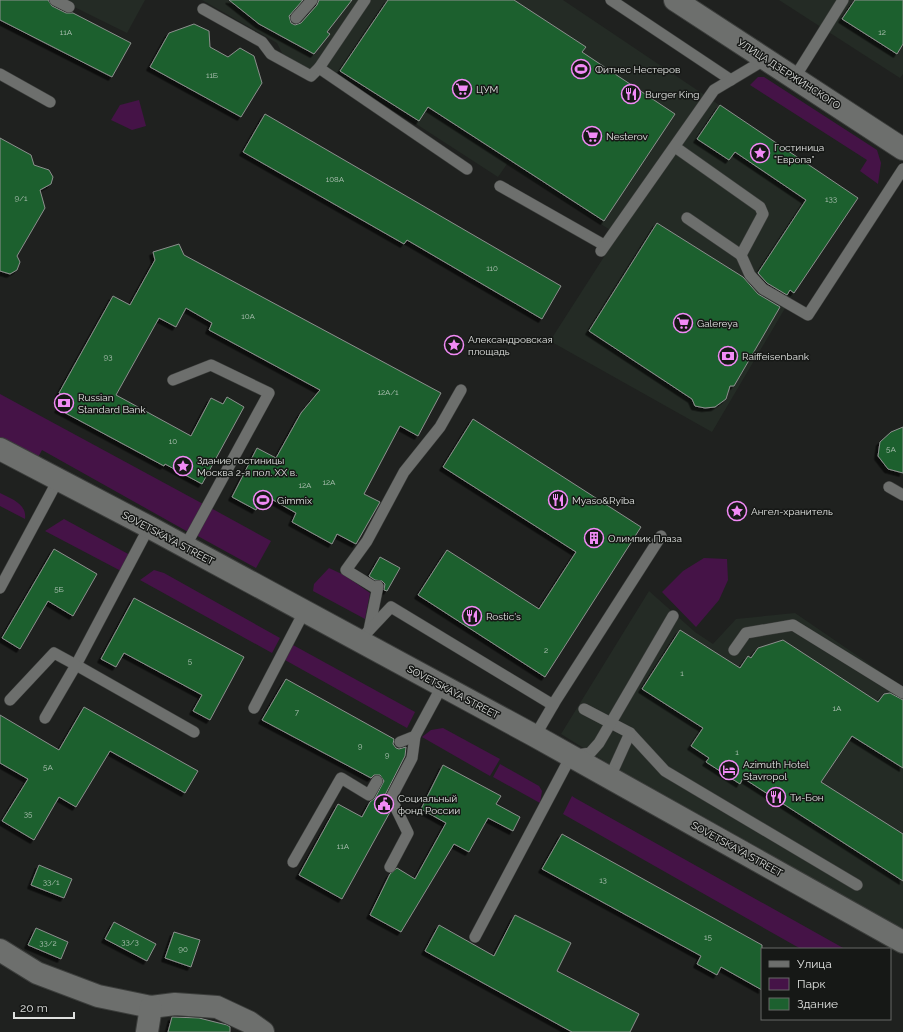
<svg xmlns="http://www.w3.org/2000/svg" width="903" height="1032" viewBox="0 0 903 1032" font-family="Raleway,sans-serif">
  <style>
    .built { fill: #242b25 }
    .green { fill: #451347 }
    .building { fill: #1c602f; stroke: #8c8f8d; filter: url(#shadow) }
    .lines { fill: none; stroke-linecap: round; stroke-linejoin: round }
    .service-casing { stroke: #3c3e3c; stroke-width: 12 }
    .minor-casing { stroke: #3c3e3c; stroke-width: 24 }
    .secondary-casing { stroke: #3c3e3c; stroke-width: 24 }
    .service { stroke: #6d6f6d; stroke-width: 11 }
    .minor { stroke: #6d6f6d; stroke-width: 22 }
    .secondary { stroke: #6d6f6d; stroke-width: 22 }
    .labels { text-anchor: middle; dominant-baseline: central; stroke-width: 3; stroke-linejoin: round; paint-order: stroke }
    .number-label { font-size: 8px; fill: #aec1b3 }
    .poi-label { font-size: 10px; fill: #dfe1df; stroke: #161816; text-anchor: start }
    .street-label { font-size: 10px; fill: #dfe1df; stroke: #161816 }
  </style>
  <defs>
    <filter id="shadow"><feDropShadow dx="-3.5" dy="3.5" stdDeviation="0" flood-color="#0009"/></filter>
  </defs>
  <rect width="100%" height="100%" fill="#1f211f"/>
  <g class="built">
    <polygon points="60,0 145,0 127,33"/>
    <polygon points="202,0 563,0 858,198 794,293 712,432 550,341 618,235 507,164 498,177 319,61 310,71 284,57 277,43"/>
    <polygon points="779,0 903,0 903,74 900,78"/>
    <polygon points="649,591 695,632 713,644 736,619 795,613 903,687 903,929 896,929 627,775 561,734"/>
  </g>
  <g class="green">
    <polygon points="758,77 764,77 877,150 881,163 878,184 860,171 867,160 750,85"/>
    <polygon points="139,100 146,126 132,130 111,120 120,105"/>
    <polygon points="0,394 205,505 190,533 42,450 36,461 0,443"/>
    <path d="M0,493C12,499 27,504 25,519L0,506Z"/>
    <polygon points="209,507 271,541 256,568 194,534"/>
    <polygon points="64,519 130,555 121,571 45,531"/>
    <polygon points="704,558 727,559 728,580 719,600 696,627 662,592 683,571"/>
    <polygon points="329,568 346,576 370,593 365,619 313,591 314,584"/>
    <polygon points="154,570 164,573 280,638 272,653 140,580"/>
    <polygon points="293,645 415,712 407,728 285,660"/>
    <polygon points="443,728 500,759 490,776 422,737 431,730"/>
    <polygon points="500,764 539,786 542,791 540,803 493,777"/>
    <polygon points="572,796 575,798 845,949 801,949 563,814"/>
  </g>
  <g class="building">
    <polygon points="0,0 48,0 52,6 66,13 73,13 131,43 112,77 0,20"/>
    <polygon points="229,0 303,0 289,16 291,23 295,25 301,23 317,5 319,0 352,0 327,32 330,34 314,54 259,24"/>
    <polygon points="388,0 514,0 586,47 582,52 675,114 604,221 428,107 419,121 340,71"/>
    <polygon points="855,0 903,0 903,44 897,54 842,19"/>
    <polygon points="194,24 209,31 210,47 228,57 240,48 254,56 262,83 241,117 150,67 169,33"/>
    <polygon points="720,105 858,198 794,293 790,290 787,295 767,283 758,273 806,200 735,152 729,160 697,139"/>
    <polygon points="265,114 561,286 542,319 407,240 404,244 243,152"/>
    <polygon points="0,138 31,155 34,165 49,170 53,177 51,184 40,190 45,208 17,256 20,262 17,270 10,274 0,271"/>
    <polygon points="657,223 743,277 758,294 780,307 734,386 730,386 726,399 715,407 705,408 695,406 692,399 589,331"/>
    <polygon points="179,244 184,255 441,393 418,436 400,426 364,494 380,502 356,544 337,534 332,544 292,522 296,513 268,497 264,504 260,502 256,510 232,497 257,448 276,458 301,413 320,390 209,330 212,323 186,308 176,327 159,318 116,395 191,436 211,398 223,404 227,397 244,407 202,484 165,464 164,466 58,409 65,397 59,393 113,296 130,305 155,260 153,252"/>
    <polygon points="473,419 641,527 545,677 418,595 447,550 539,609 576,552 443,467"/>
    <polygon points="903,427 903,473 888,469 878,456 880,442 891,432"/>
    <polygon points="54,549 97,574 73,616 48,601 20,649 2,638"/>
    <polygon points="380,557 400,568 387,591 384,590 385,584 382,581 375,580 369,576"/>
    <polygon points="134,598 244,657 210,720 193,711 202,695 124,653 116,667 101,659"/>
    <polygon points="680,630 740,668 748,656 751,658 758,648 783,640 878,702 884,694 890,693 903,700 903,768 852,736 821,782 903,834 903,881 743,778 740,784 706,762 709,758 691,746 703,728 642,689"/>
    <polygon points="286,679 394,739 393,744 396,748 399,749 406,747 405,756 385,795 385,801 390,812 342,899 299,875 338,804 362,817 370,802 375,798 384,781 380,775 374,775 371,778 262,720"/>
    <polygon points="84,707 198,771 185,793 110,751 76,807 59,797 34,840 2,821 28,779 0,763 0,715 59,750"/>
    <polygon points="443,765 501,796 496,804 520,817 513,831 488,818 469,852 454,844 401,932 370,915 390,874 397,868 415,879 446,823 421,809"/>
    <polygon points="562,834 762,945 762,990 721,967 717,975 697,964 701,956 542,869"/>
    <polygon points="39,865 72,879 64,898 31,885"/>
    <polygon points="515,915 571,943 557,971 639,1014 630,1032 572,1032 425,951 439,925 494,956"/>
    <polygon points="114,922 156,944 147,961 105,939"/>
    <polygon points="36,928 68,942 61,959 28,945"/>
    <polygon points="174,932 200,940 191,967 165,958"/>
    <polygon points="172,1017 199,1018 227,1025 230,1027 230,1032 168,1032"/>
  </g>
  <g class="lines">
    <g class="service-casing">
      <g id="service">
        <polyline points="55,0 69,7"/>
        <polyline points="611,0 731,80"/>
        <polyline points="203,9 262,42 271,54 311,76 319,68 365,0"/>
        <polyline points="296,18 312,0"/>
        <polyline points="319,68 467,169"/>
        <polyline points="0,74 50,102"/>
        <polyline points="795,77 843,0"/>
        <polyline points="675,147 760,207 763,214 741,255 750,275 763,289 808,315 903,169"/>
        <polyline points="500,186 604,245"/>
        <polyline points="687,218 741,255"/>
        <polyline points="601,251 714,90 766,59"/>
        <polyline points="173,380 211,365 269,393 185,547"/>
        <polyline points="889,487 903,495"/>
        <polyline points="149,527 76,665 194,732"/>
        <polyline points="0,588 58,480"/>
        <polyline points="377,589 346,570 367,541 404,472 440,427 461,390"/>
        <polyline points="369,630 378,586"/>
        <polyline points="359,641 391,607 553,705"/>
        <polyline points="734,650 746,633 793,625 903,693"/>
        <polyline points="10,700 54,653 76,665 45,718"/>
        <polyline points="254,708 304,612"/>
        <polyline points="584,709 630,733 665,771 857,885"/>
        <polyline points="535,736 556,700 661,536"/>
        <polyline points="400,742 415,736 442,686"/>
        <polyline points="610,777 630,733"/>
        <polyline points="293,862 341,778 369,795 377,781"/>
        <polyline points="390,867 408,833 391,798 412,758 415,736"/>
        <polyline points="475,937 571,756 590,753 599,743 673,616"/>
      </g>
    </g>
    <g class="minor-casing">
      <g id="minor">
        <polyline points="0,950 37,973 98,996 151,1007 175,1004 217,1007 249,1022 263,1032"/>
        <polyline points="147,1032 151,1007"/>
      </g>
    </g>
    <g class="secondary-casing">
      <g id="secondary">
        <polyline points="675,0 903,149"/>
        <polyline points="0,449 149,527 535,736 903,942"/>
      </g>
    </g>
    <use href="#service" class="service"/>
    <use href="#minor" class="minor"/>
    <use href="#secondary" class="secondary"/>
  </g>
  <defs>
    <g id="stadium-ring" transform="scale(1)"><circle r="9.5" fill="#161816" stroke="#f18af5" stroke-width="1.5"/><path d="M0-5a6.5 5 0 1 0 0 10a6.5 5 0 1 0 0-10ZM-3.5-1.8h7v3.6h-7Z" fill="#f18af5"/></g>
    <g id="supermarket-ring" transform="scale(1)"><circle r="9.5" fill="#161816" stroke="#f18af5" stroke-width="1.5"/><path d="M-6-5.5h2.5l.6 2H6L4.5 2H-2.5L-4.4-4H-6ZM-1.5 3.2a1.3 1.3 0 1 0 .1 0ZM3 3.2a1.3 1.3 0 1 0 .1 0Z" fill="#f18af5"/></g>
    <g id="restaurant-ring" transform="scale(1)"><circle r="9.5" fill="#161816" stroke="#f18af5" stroke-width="1.5"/><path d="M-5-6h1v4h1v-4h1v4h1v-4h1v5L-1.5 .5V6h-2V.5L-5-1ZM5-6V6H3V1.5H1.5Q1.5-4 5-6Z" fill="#f18af5"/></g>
    <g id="sight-ring" transform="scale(1)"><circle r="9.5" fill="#161816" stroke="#f18af5" stroke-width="1.5"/><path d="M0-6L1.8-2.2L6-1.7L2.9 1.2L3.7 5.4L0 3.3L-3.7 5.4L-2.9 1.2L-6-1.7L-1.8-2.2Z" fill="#f18af5"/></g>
    <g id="bank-ring" transform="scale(1)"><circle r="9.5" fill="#161816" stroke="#f18af5" stroke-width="1.5"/><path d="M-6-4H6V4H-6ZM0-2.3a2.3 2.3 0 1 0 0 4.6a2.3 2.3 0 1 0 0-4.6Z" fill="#f18af5"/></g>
    <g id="building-ring" transform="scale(1)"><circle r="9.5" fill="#161816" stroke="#f18af5" stroke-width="1.5"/><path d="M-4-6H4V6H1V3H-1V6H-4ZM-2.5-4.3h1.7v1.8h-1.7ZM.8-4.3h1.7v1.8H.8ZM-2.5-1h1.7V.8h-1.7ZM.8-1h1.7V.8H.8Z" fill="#f18af5"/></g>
    <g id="hotel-ring" transform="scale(1)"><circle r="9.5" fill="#161816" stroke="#f18af5" stroke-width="1.5"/><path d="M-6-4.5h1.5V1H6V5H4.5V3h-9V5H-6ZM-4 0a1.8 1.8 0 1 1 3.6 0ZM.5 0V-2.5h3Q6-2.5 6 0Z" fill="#f18af5"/></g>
    <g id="civic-ring" transform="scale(1)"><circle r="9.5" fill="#161816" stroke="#f18af5" stroke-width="1.5"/><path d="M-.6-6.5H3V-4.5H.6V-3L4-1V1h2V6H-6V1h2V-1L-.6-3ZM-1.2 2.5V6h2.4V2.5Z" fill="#f18af5"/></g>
  </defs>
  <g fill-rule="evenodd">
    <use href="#stadium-ring" x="581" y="69"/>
    <use href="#supermarket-ring" x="462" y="89"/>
    <use href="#restaurant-ring" x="631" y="94"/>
    <use href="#supermarket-ring" x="592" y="136"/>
    <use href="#sight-ring" x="760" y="153"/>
    <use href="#supermarket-ring" x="683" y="323"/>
    <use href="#sight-ring" x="454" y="345"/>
    <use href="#bank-ring" x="728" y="356"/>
    <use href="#bank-ring" x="64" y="403"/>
    <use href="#sight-ring" x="183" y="466"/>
    <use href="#stadium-ring" x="263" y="500"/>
    <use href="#restaurant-ring" x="558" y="500"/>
    <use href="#sight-ring" x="737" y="511"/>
    <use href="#building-ring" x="594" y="538"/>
    <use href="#restaurant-ring" x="472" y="616"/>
    <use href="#hotel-ring" x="729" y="770"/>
    <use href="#restaurant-ring" x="776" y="797"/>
    <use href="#civic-ring" x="384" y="804"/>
  </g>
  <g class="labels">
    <g class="number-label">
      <text x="66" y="32">11А</text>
      <text x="882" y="32">12</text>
      <text x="212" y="75">11Б</text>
      <text x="335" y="179">108А</text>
      <text x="21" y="198">9/1</text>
      <text x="831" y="199">133</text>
      <text x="492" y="268">110</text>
      <text x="248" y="316">10А</text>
      <text x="108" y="357">93</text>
      <text x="388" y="392">12А/1</text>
      <text x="173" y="441">10</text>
      <text x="891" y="449">5А</text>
      <text x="329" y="482">12А</text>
      <text x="305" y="485">12А</text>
      <text x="59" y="589">5Б</text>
      <text x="546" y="650">2</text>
      <text x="190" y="661">5</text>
      <text x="682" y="673">1</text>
      <text x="837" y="708">1А</text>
      <text x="297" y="712">7</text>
      <text x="360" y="746">9</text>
      <text x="737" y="752">1</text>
      <text x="387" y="755">9</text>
      <text x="48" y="767">5А</text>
      <text x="28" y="814">35</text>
      <text x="343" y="846">11А</text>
      <text x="603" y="880">13</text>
      <text x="51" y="882">33/1</text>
      <text x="708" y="937">15</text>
      <text x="130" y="942">33/3</text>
      <text x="48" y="943">33/2</text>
      <text x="183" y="949">90</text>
    </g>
    <g class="poi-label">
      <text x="595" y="69">Фитнес Нестеров</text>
      <text x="476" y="89">ЦУМ</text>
      <text x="645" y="94">Burger King</text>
      <text x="606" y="136">Nesterov</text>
      <text x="774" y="147">Гостиница<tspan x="774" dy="12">"Европа"</tspan></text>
      <text x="697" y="323">Galereya</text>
      <text x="468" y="339">Александровская<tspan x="468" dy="12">площадь</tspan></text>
      <text x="742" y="356">Raiffeisenbank</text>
      <text x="78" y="397">Russian<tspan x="78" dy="12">Standard Bank</tspan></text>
      <text x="197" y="460">Здание гостиницы<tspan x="197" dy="12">Москва 2-я пол. ХХ в.</tspan></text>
      <text x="277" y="500">Gimmix</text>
      <text x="572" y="500">Myaso&amp;Ryiba</text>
      <text x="751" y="511">Ангел-хранитель</text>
      <text x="608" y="538">Олимпик Плаза</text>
      <text x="486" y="616">Rostic's</text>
      <text x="743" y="764">Azimuth Hotel<tspan x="743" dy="12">Stavropol</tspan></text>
      <text x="790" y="797">Ти-Бон</text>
      <text x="398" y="798">Социальный<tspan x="398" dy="12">фонд России</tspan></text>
    </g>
    <g class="street-label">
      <text transform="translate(789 74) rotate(33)">УЛИЦА ДЗЕРЖИНСКОГО</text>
      <text transform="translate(168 538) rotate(28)">SOVETSKAYA STREET</text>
      <text transform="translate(453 692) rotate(28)">SOVETSKAYA STREET</text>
      <text transform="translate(737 849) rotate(29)">SOVETSKAYA STREET</text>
    </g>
  </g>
  <rect x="761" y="948" width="130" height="72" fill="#161816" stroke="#666866"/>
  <rect x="769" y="961" width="20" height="6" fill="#6d6f6d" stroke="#666866"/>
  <text x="797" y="968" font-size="12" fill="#dfe1df">Улица</text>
  <rect x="769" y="978" width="20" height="12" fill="#451347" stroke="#666866"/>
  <text x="797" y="988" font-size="12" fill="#dfe1df">Парк</text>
  <rect x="769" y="998" width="20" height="12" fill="#1c602f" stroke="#666866"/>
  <text x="797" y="1008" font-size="12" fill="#dfe1df">Здание</text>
  <path d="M14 1012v6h60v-6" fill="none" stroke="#dfe1df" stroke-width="2"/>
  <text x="20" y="1012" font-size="12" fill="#dfe1df" stroke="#161816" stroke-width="3" paint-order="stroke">20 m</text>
</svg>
